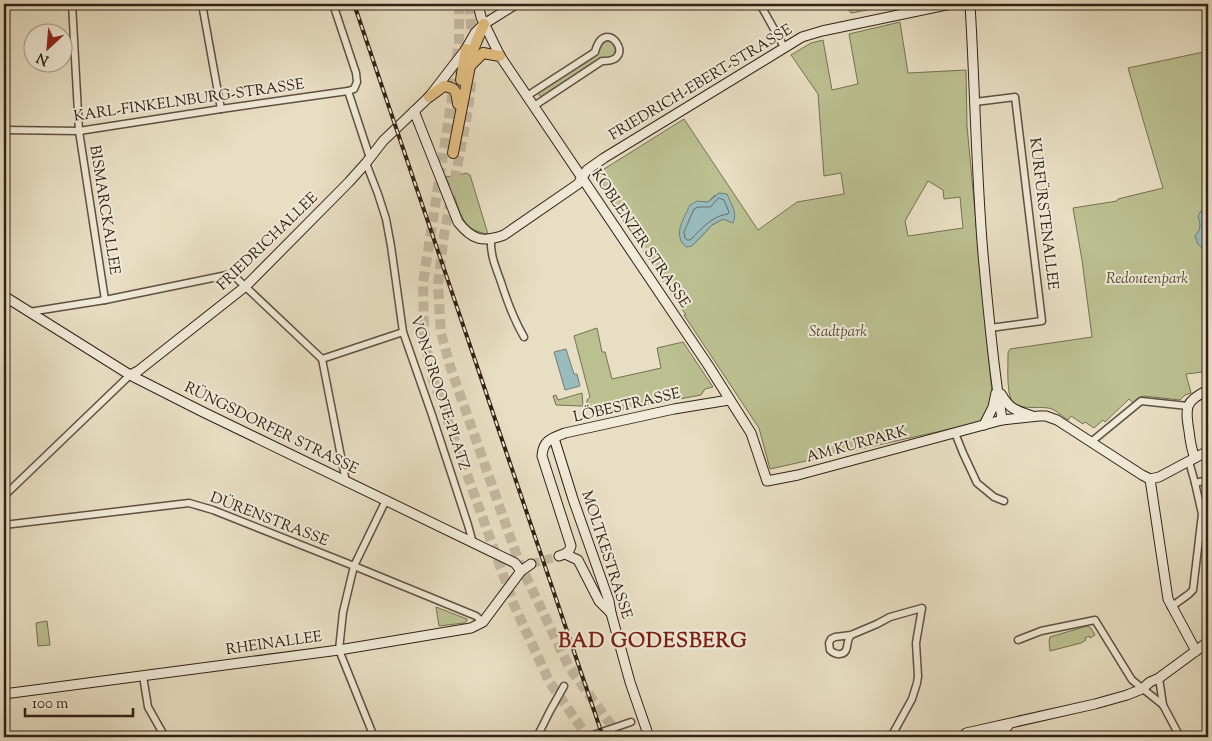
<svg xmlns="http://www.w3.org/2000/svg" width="1212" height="741" viewBox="0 0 1212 741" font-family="'Sorts Mill Goudy',serif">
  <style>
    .green { fill: #bbc090; stroke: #777053; fill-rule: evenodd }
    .water { fill: #99bbbc; stroke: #707d7a }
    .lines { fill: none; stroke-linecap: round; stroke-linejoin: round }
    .shore { stroke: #666e69; stroke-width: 1 }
    .secondary-tunnel { stroke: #c4b8a0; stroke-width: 9; stroke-dasharray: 9 4.5; stroke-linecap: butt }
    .primary-tunnel { stroke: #c4b8a0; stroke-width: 10; stroke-dasharray: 10 5; stroke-linecap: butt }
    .street-casing { stroke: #605041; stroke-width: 9 }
    .secondary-casing { stroke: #332116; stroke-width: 11 }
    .primary-casing { stroke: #332116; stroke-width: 12 }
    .street { stroke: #f0ead8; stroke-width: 6 }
    .secondary { stroke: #f0ead8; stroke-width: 9 }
    .primary { stroke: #e4bf82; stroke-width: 10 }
    .rail-casing { stroke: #332116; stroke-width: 4 }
    .rail { stroke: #f0ead8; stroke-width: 2; stroke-dasharray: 5.5; stroke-linecap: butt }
    .labels { text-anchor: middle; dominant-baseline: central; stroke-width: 4; stroke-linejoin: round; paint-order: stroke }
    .street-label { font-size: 15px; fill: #332116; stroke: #f0ead8 }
    .park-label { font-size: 15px; font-style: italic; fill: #554934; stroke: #f0ead8 }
    .district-label { font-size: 20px; font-weight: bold; letter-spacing: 1px; fill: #7a1f14; stroke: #f0ead8 }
  </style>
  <rect width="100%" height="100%" fill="#e8dec3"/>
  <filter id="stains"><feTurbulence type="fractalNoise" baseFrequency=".004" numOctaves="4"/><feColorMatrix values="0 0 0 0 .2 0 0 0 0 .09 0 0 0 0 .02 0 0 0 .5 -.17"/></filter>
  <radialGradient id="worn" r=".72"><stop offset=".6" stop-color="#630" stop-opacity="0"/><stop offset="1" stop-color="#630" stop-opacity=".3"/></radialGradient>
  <g class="green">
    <polygon points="844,4 899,4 851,13"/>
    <path d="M900,22L908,73L966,70L967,126L992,394C990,408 989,414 977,423L770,469L759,428L684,315H686L596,179V174L684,119L758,230L797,202L844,194L841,173L824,176L818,94L791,55L811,43L823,40L832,90L858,84L849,34ZM928,181L943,190L944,199L960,197L963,228L908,236L905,221ZM715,195L723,219L712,225L692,246L703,202H708Z"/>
    <path d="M609,41L613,43L616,48L614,55L609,57L600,58L541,97L538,93L596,54C600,48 601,42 609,41Z"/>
    <path d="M1208,51V209L1201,211C1201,225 1196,244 1208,255V386L1204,387L1203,372L1186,374L1191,393L1185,395L1180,400L1144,396L1140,397L1133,403L1129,399L1105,422L1103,420L1094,428L1085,422L1083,424L1071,416L1068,420C1063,417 1057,411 1052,409C1038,404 1012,415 1009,392C1007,379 1008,365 1008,353L1010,349L1092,337L1082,260L1073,208L1117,201L1118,199L1163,188L1128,68Z"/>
    <path d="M466,173L470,175L488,234C482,233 474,231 469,227C460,218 457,202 452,190C450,185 447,180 445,176L453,177Z"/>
    <polygon points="597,328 602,352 605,352 612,379 661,368 657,348 683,342 713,387 705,389 701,395 594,415 594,408 589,407 587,404 587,400 590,397 574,336"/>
    <polygon points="582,393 583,406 556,405 553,396 556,395 558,400"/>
    <polygon points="436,607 467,619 467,621 464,623 439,626"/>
    <polygon points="47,621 50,645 38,646 36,623"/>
    <polygon points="1087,626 1091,628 1095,635 1090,638 1089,636 1085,638 1086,640 1081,643 1050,651 1049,642 1050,637"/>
  </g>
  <g class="water">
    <path d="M719,193L727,194C731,204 738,213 733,223L723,219L712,225L692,246L686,247C672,235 684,218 690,205L697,201L708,202Z"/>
    <path d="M1208,209V255L1198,244L1195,236C1201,229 1201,225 1198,216L1201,211Z"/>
    <polygon points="566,349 574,374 577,374 580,386 565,390 554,352"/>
  </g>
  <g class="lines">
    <path class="shore" d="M719,198L724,200L729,212L728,214C711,216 702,229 690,240H687L685,238L684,232L694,209L698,207H710Z"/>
    <g class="secondary-tunnel">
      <polyline points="531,564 559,556"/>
      <polyline points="959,737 966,733"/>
    </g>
    <g class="primary-tunnel">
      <polyline points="459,4 459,41 451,104 423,283 424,331 431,374 514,605 550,683 588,737"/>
      <polyline points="469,4 473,43"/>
      <polyline points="471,82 468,110 443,241 438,285 441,333 450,366 519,562 569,667 614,729 622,737"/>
    </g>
    <g class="street-casing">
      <g id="street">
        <polyline points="72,4 79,131 105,300"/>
        <polyline points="202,4 221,109"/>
        <polyline points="760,4 784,47"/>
        <polyline points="348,91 370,158"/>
        <path d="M527,96L595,52C605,13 640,63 602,61L534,106"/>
        <polyline points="975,102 1015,97 1042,321 990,328"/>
        <polyline points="4,130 79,131 221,109 348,91 354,89 357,82 356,73 333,4"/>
        <polyline points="366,163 378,194 386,219 391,246 403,332 432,415 468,525 473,543"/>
        <path d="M491,239C490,255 496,268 501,282C507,301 514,320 524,337"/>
        <polyline points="29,312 105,300 232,274 322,359 346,482"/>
        <polyline points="322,359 403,332"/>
        <polyline points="955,433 963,453 977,483 994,497 1004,501"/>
        <polyline points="1091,442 1141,401 1188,406"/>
        <polyline points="1195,483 1208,480"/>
        <polyline points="4,496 130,375"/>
        <polyline points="4,525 189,503 213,510 354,566 476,616 483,622"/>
        <polyline points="1171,607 1189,594 1193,590 1202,514 1195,483 1190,465 1188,462"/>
        <path d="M851,635C847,640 848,642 847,647C845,657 835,655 830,650L829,643L831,639L835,637L851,635L877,624L890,617L922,608L916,643L918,676L917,683L912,699L891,737"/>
        <polyline points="1018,640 1041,631 1095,620 1132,680 1163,705"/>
        <polyline points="143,676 148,707 165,737"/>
        <polyline points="1159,678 1163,705 1180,737"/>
        <polyline points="374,737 339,650 343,612 354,566 386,500"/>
        <polyline points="537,737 550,711 564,686"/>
        <polyline points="591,737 593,735 631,722"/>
      </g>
    </g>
    <g class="secondary-casing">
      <g id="secondary">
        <polyline points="478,4 481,17 500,56 708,365 751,433 767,481 798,475 1002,420 1039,416 1046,416 1057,420 1142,475 1150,479 1159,477 1208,451"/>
        <path d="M970,4C975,87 976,171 983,254C987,298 991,342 997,386C998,398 1001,409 1002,420"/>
        <path d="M414,111L458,222C472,240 483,243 504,235L578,184L587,170L604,158L802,37L822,31L951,4"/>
        <polyline points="4,296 130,375 201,411 515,563 521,571"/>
        <polyline points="130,375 138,371 246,286 349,182 366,163 383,141 429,97 466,49 475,33 484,24 516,4"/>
        <path d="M1001,394C1010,410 1016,410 1032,416"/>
        <polyline points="984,425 993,407 996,393"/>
        <polyline points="554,438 573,499 609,601 611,613 630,682 649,737"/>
        <path d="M1195,458C1191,449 1190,440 1189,431C1185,407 1185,401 1208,390"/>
        <polyline points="1150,479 1168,599 1196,651"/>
        <polyline points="565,554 578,560 599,601 611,613"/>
        <path d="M559,556C565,554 569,553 571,546L542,456C543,440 552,438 565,433L674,409L729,400"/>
        <polyline points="4,694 339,650 471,628 483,622 521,571 531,564"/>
        <polyline points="966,733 1095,704 1127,695 1142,689 1150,682 1159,678 1208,642"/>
        <polyline points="986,737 1003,730 1008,726"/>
      </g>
    </g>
    <g class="primary-casing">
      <g id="primary">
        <polyline points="471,65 483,53 500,56"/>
        <polyline points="461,80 466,49"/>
        <path d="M429,97L444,86C457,88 456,92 458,104"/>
        <polyline points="453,153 473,50 484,24"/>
      </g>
    </g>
    <use href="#street" class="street"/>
    <use href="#secondary" class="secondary"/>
    <use href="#primary" class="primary"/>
    <g class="rail-casing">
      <polyline id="rail" points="354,4 603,737"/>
    </g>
    <use href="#rail" class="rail"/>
  </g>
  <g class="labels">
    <g class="street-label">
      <text transform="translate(701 83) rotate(-31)">FRIEDRICH-EBERT-STRASSE</text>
      <text transform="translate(189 101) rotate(-8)">KARL-FINKELNBURG-STRASSE</text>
      <text transform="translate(104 210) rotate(81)">BISMARCKALLEE</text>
      <text transform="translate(1043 214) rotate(83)">KURFÜRSTENALLEE</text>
      <text transform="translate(640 239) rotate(56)">KOBLENZER STRASSE</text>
      <text transform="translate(268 242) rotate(-44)">FRIEDRICHALLEE</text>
      <text transform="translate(439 393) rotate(72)">VON-GROOTE-PLATZ</text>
      <text transform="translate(627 406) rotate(-13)">LÖBESTRASSE</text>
      <text transform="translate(271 429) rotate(26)">RÜNGSDORFER STRASSE</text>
      <text transform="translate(857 445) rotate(-15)">AM KURPARK</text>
      <text transform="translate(269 520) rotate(21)">DÜRENSTRASSE</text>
      <text transform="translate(606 555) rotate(72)">MOLTKESTRASSE</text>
      <text transform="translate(274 644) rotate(-8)">RHEINALLEE</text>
    </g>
    <g class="park-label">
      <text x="1147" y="279">Redoutenpark</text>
      <text x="838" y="332">Stadtpark</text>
    </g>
    <g class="district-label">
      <text x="653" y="642">BAD GODESBERG</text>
    </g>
  </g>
  <rect width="1212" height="741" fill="none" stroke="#e8dec3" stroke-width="20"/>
  <rect x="5" y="5" width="1202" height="731" fill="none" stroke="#332116" stroke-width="2.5"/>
  <rect x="10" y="10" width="1192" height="721" fill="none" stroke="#332116"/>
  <g transform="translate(48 48) rotate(206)"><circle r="24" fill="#f0ead8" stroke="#a49a8a"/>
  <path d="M0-4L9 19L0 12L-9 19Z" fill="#8f2418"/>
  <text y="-8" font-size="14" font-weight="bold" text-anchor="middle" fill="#332116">N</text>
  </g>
  <path d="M25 708v8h108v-8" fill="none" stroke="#332116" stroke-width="2.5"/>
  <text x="32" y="708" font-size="15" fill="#332116" stroke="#f0ead8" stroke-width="4" paint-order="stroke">100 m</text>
  <rect width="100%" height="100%" filter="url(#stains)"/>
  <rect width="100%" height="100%" fill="url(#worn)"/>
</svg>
